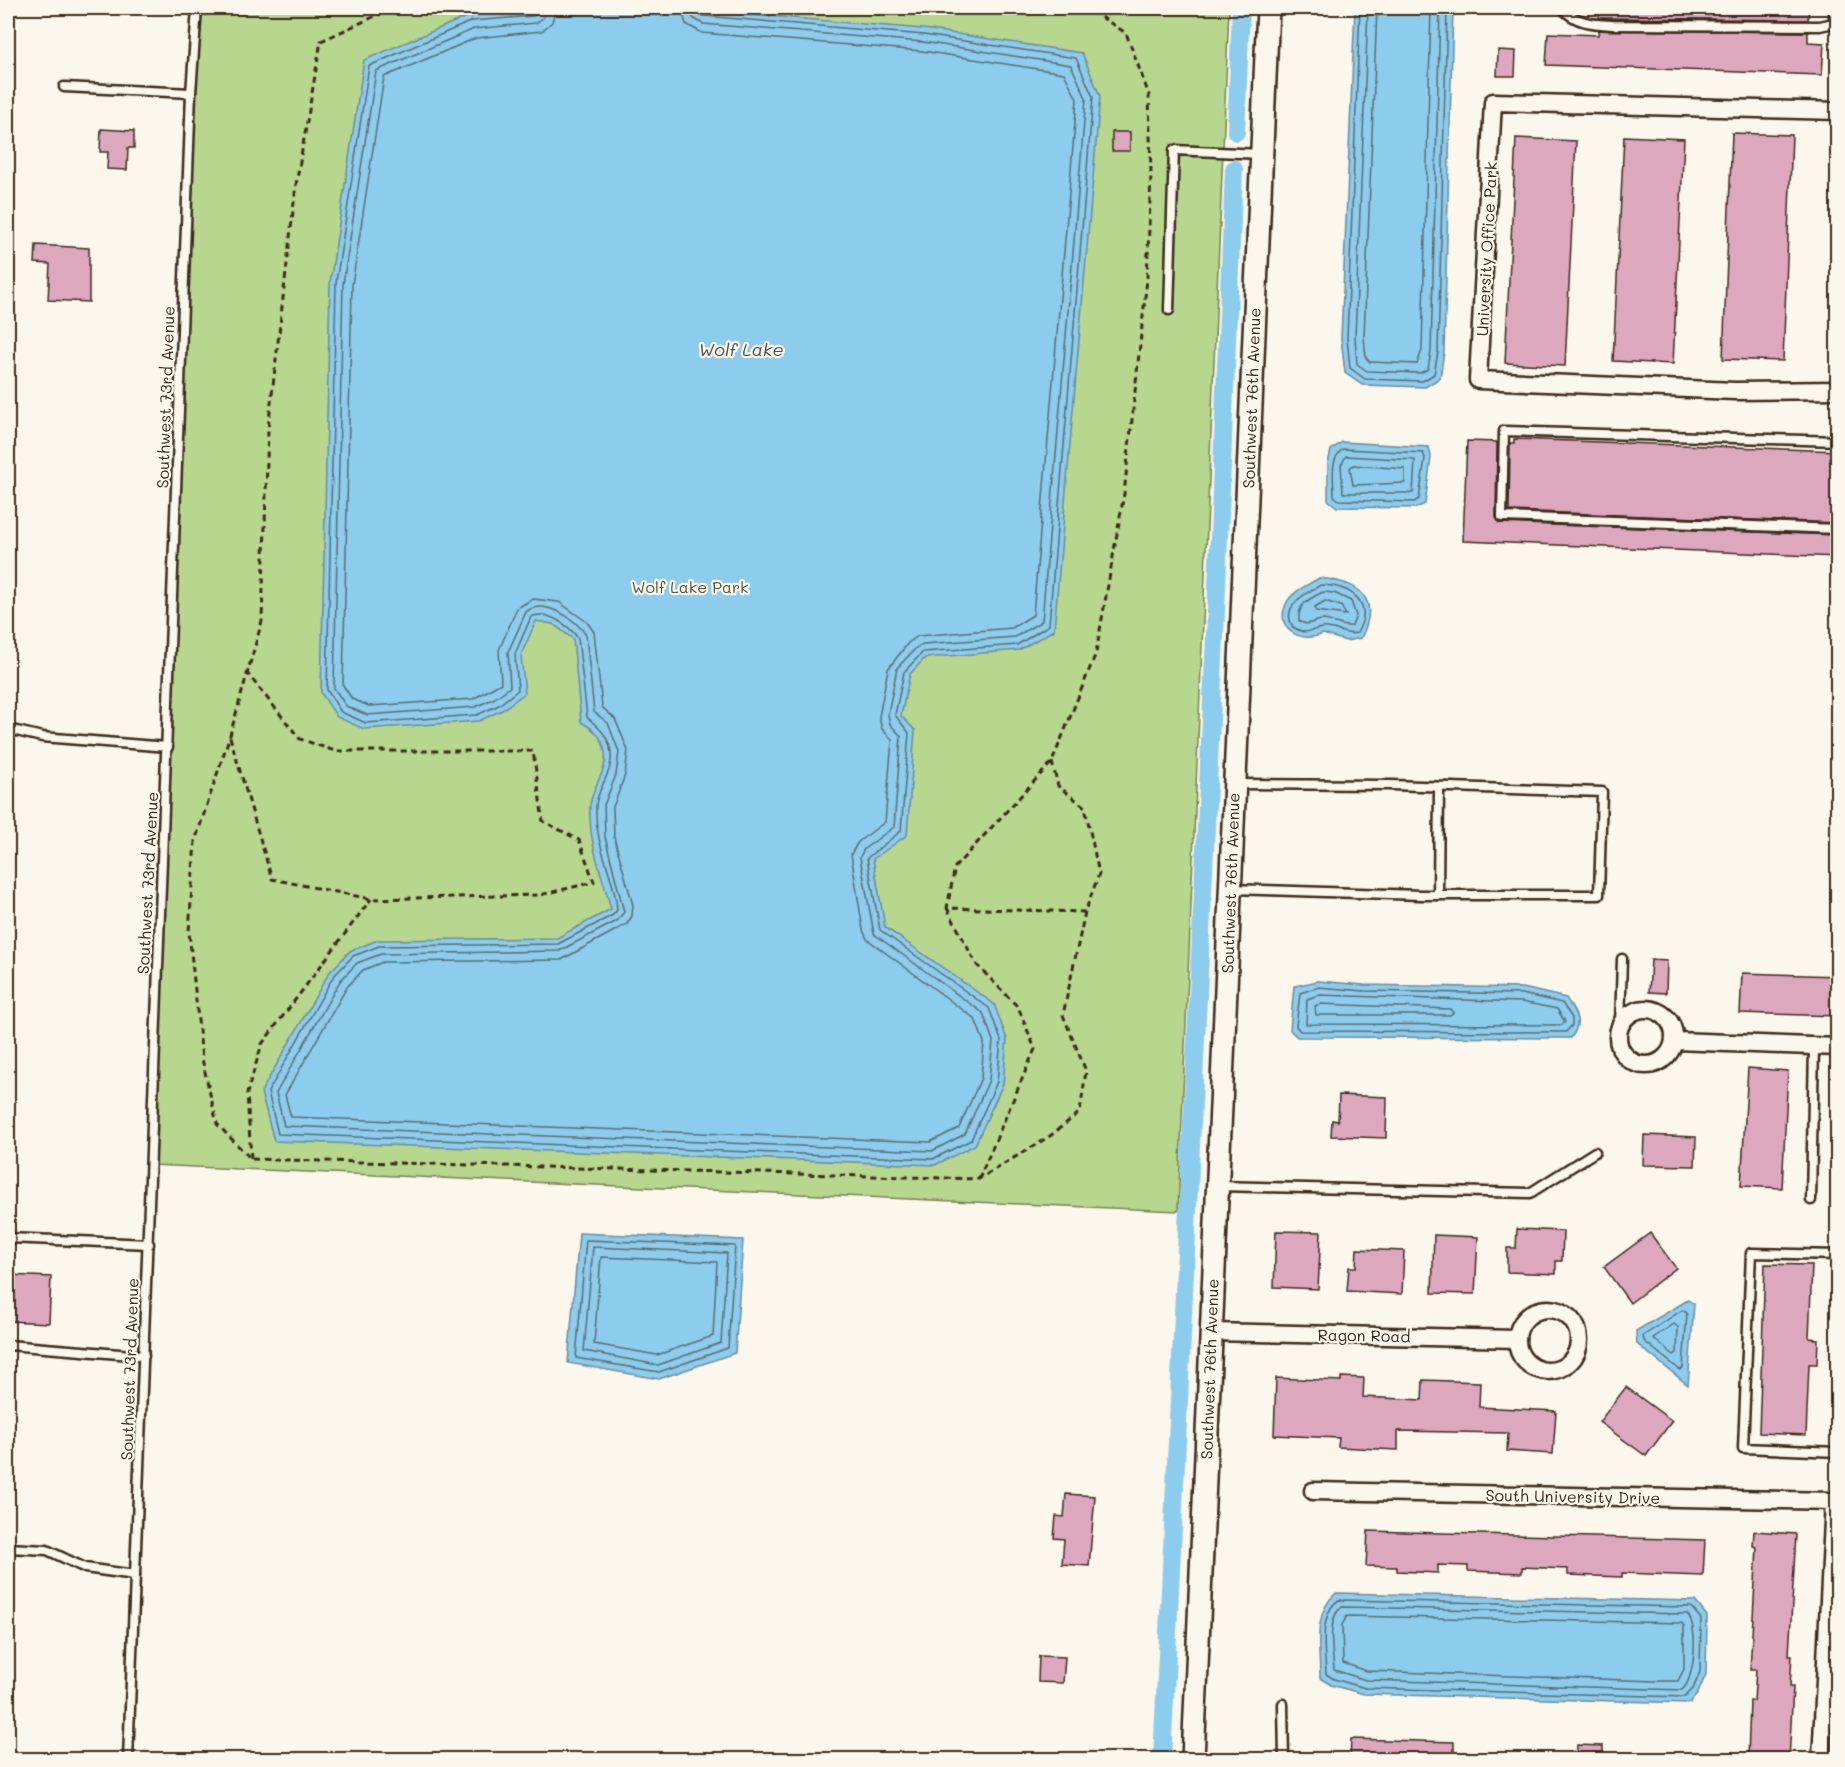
<svg xmlns="http://www.w3.org/2000/svg" width="1845" height="1767" viewBox="0 0 1845 1767" font-family="Mali,sans-serif">
  <style>
    .green { fill: #b7d68e; stroke: #798056; stroke-width: 1.5 }
    .water { fill: #8ccced; stroke: #6c8b9a; stroke-width: 1.5 }
    .lines { fill: none; stroke-linecap: round; stroke-linejoin: round }
    .shore { stroke: #5b6b71; stroke-width: 1.5 }
    .canal { stroke: #8ccced; stroke-width: 18 }
    .building { fill: #dda7be; stroke: #3b2a1e; stroke-width: 1.5 }
    .service-casing { stroke: #3b2a1e; stroke-width: 13 }
    .minor-casing { stroke: #3b2a1e; stroke-width: 21 }
    .tertiary-casing { stroke: #3b2a1e; stroke-width: 26 }
    .path { stroke: #3b2a1e; stroke-width: 3; stroke-dasharray: 6 4.5; stroke-linecap: butt }
    .service { stroke: #fbf7ec; stroke-width: 8 }
    .minor { stroke: #fbf7ec; stroke-width: 16 }
    .tertiary { stroke: #fbf7ec; stroke-width: 21 }
    .labels { text-anchor: middle; dominant-baseline: central; stroke-width: 4.5; stroke-linejoin: round; paint-order: stroke }
    .street-label { font-size: 16px; fill: #3b2a1e; stroke: #fbf7ec }
    .park-label { font-size: 16px; fill: #5a553a; stroke: #fbf7ec }
    .water-label { font-size: 18px; font-style: italic; fill: #4f5252; stroke: #fbf7ec }
  </style>
  <rect width="100%" height="100%" fill="#fbf7ec"/>
  <filter id="ink" filterUnits="userSpaceOnUse"><feTurbulence type="fractalNoise" baseFrequency=".0167" numOctaves="2"/><feDisplacementMap in="SourceGraphic" scale="12" xChannelSelector="R" yChannelSelector="G"/><feConvolveMatrix kernelMatrix="1 2 1 2 8 2 1 2 1" color-interpolation-filters="sRGB"/></filter>
  <g filter="url(#ink)">
    <polygon class="green" points="200,8 1229,8 1178,1211 151,1165"/>
    <g class="water">
      <path d="M569,8H669L924,29L1082,53L1100,96L1054,630L1019,650L925,658L910,674L901,716L915,730L907,835L873,859L885,927L994,1004L1007,1039L1003,1084L975,1145L935,1165L274,1141L261,1092L329,973L350,951L378,940L557,938L611,909C602,874 588,842 590,806C591,788 608,771 605,753C603,737 594,729 581,722L573,639L553,624L536,621L521,655L525,693L502,710L479,721L364,729L337,717L321,693L330,283L364,60L471,15Z"/>
      <polygon points="1355,8 1453,8 1444,352 1440,378 1425,387 1362,385 1345,373 1341,338"/>
      <polygon points="1342,442 1429,447 1431,457 1425,504 1416,508 1337,507 1328,500 1328,463 1331,450"/>
      <path d="M1319,578C1360,582 1381,598 1361,638L1346,641L1323,634C1302,644 1274,630 1286,604C1292,591 1308,585 1319,578Z"/>
      <path d="M1318,981L1364,985L1523,988L1566,998C1576,1014 1583,1022 1571,1038L1297,1037L1290,1030L1294,986Z"/>
      <polygon points="579,1233 743,1240 735,1353 659,1379 568,1363"/>
      <polygon points="1688,1300 1694,1304 1688,1385 1637,1344 1636,1331"/>
      <path d="M1336,1593L1695,1601L1707,1616L1706,1674L1698,1693L1690,1703L1364,1694L1331,1685L1320,1678C1320,1649 1312,1614 1336,1593Z"/>
    </g>
    <g class="lines">
      <g class="shore">
        <path d="M539,8L538,13L533,16L472,21L369,66L336,283L327,690L341,712L366,723L477,715L499,705L518,690L515,654L531,617C547,609 569,626 578,638L587,717C598,727 610,736 611,754C613,773 597,788 596,806C594,846 615,875 617,910L613,915L558,944L379,946L353,956L333,977L268,1092L278,1134L933,1159L971,1140L997,1082L1001,1040L989,1008L880,930L867,858L901,831L909,733L895,715L904,672L923,652L1017,645L1049,625L1093,97L1076,58L924,35L704,16L699,14L698,8"/>
        <path d="M547,8L544,17L536,23L474,29L376,71L343,284L334,688L346,706L367,715L475,707L495,698L510,687L508,652L526,612C543,598 576,618 586,635L594,712L608,723L619,752L616,775L604,805L605,837L624,912L617,921L559,951L381,954L357,963L340,981L276,1093L284,1126L932,1151L965,1134L989,1080L993,1041L983,1013L874,934L860,857L864,849L894,827L901,736L890,724L888,714L897,668L916,648L923,644L1015,637L1042,621L1086,98L1071,65L923,42L703,24L693,18L690,8"/>
        <polyline points="556,8 552,22 542,31 476,38 384,77 352,285 343,685 352,699 369,706 473,699 501,683 499,650 517,608 533,599 559,602 587,622 594,632 602,707 615,719 628,750 625,775 613,807 614,837 633,905 632,916 627,924 561,960 383,962 363,970 347,987 285,1095 291,1117 930,1142 959,1128 981,1078 984,1042 975,1019 867,939 863,930 851,854 858,842 885,822 892,740 882,729 879,717 888,669 908,643 918,636 1012,628 1033,615 1077,99 1064,73 922,51 702,33 686,24 681,8"/>
        <polyline points="1360,8 1347,338 1350,368 1365,379 1423,381 1434,374 1438,352 1447,8"/>
        <polyline points="1368,8 1355,337 1357,364 1367,371 1420,373 1428,369 1431,351 1440,8"/>
        <polyline points="1377,8 1364,337 1366,358 1370,362 1417,364 1422,350 1431,8"/>
        <path d="M1343,449L1423,453L1425,458L1419,499L1414,502L1339,500L1334,496C1334,480 1329,459 1343,449Z"/>
        <polygon points="1346,456 1415,460 1413,493 1343,493 1341,465"/>
        <polygon points="1353,465 1405,469 1405,483 1353,485 1350,468"/>
        <path d="M1321,585C1350,586 1375,601 1357,633C1343,636 1334,626 1322,628C1308,630 1308,636 1293,627C1280,606 1306,593 1321,585Z"/>
        <path d="M1323,592L1334,593L1351,601L1356,616L1352,626C1342,628 1333,620 1322,620C1312,621 1309,627 1299,621C1297,604 1309,599 1323,592Z"/>
        <polygon points="1325,601 1341,606 1346,615 1316,611 1315,607"/>
        <polygon points="1319,987 1364,991 1522,994 1562,1003 1572,1018 1572,1025 1566,1032 1300,1031 1296,1026 1300,993"/>
        <polygon points="1319,995 1522,1002 1557,1009 1565,1022 1562,1025 1306,1024 1307,999"/>
        <polygon points="1320,1004 1450,1009 1453,1013 1450,1015 1316,1015 1315,1006"/>
        <polygon points="586,1240 735,1246 728,1348 659,1372 576,1358"/>
        <polygon points="593,1247 727,1253 721,1343 658,1365 584,1351"/>
        <polygon points="601,1257 717,1262 713,1336 657,1355 594,1344"/>
        <polygon points="1682,1310 1687,1313 1683,1368 1680,1370 1644,1341 1643,1336"/>
        <polygon points="1674,1324 1678,1327 1677,1353 1674,1355 1653,1338"/>
        <path d="M1339,1600L1691,1607L1701,1619L1700,1672L1693,1689L1685,1697L1365,1688L1334,1679L1326,1674C1325,1652 1318,1613 1339,1600Z"/>
        <path d="M1342,1607L1687,1614C1699,1625 1695,1680 1682,1690L1366,1680L1334,1670C1333,1653 1326,1617 1342,1607Z"/>
        <polygon points="1347,1616 1682,1623 1684,1626 1684,1669 1678,1681 1656,1681 1367,1671 1343,1663 1342,1625"/>
      </g>
      <g class="canal">
        <polyline points="1236,132 1241,8"/>
        <polyline points="1162,1760 1215,636 1234,169"/>
      </g>
    </g>
    <g class="building">
      <polygon points="1600,8 1809,8 1808,20 1605,18 1599,18"/>
      <polygon points="1599,30 1808,32 1808,42 1824,43 1822,75 1546,65 1548,33 1598,35"/>
      <polygon points="1498,50 1516,51 1515,76 1497,76"/>
      <polygon points="101,129 134,131 134,148 128,148 127,170 107,169 108,152 100,152"/>
      <rect x="1112" y="132" width="18" height="19"/>
      <polygon points="1732,133 1792,135 1783,361 1723,359"/>
      <polygon points="1624,136 1684,139 1673,364 1613,361"/>
      <polygon points="1516,138 1576,141 1565,366 1505,363"/>
      <polygon points="36,245 89,248 89,302 48,300 50,264 35,263"/>
      <polygon points="1514,439 1838,451 1838,523 1509,511 1510,443 1514,443"/>
      <polygon points="1467,441 1497,442 1496,517 1499,523 1838,535 1838,557 1463,541"/>
      <polygon points="1651,960 1667,961 1666,993 1649,992"/>
      <polygon points="1742,973 1838,976 1838,1016 1740,1013"/>
      <polygon points="1748,1068 1788,1071 1782,1188 1741,1186"/>
      <polygon points="1339,1095 1387,1097 1386,1138 1331,1136 1332,1120 1338,1121"/>
      <polygon points="1644,1135 1696,1137 1695,1166 1643,1165"/>
      <polygon points="1517,1229 1563,1231 1562,1261 1556,1261 1556,1274 1507,1272 1507,1248 1516,1248"/>
      <polygon points="1276,1231 1321,1232 1318,1289 1274,1287"/>
      <polygon points="1650,1233 1676,1268 1630,1303 1604,1267"/>
      <polygon points="1434,1235 1478,1237 1475,1294 1432,1293"/>
      <polygon points="1357,1249 1404,1251 1402,1294 1347,1291 1349,1267 1356,1267"/>
      <polygon points="1765,1264 1812,1265 1809,1338 1818,1339 1817,1364 1809,1364 1806,1435 1759,1433"/>
      <polygon points="8,1275 51,1277 49,1323 8,1321"/>
      <polygon points="1341,1377 1364,1378 1363,1397 1422,1400 1423,1380 1480,1382 1479,1407 1556,1411 1553,1454 1507,1451 1508,1433 1398,1431 1398,1450 1338,1447 1339,1438 1274,1435 1276,1378 1341,1381"/>
      <polygon points="1626,1387 1672,1421 1646,1456 1599,1422"/>
      <polygon points="1066,1494 1095,1496 1089,1566 1062,1564 1064,1539 1054,1538 1056,1516 1064,1517"/>
      <polygon points="1368,1531 1705,1540 1703,1576 1622,1573 1622,1577 1568,1575 1568,1569 1522,1567 1522,1573 1468,1571 1468,1566 1438,1565 1438,1573 1397,1571 1397,1567 1366,1566"/>
      <polygon points="1754,1531 1796,1534 1789,1655 1792,1655 1790,1687 1793,1687 1789,1760 1748,1760 1750,1701 1754,1701 1756,1670 1750,1670 1757,1547 1753,1546"/>
      <polygon points="1039,1656 1065,1657 1063,1683 1038,1682"/>
      <polygon points="1351,1739 1454,1742 1454,1760 1350,1760"/>
      <polygon points="1577,1745 1603,1746 1603,1760 1576,1760"/>
    </g>
    <g class="lines">
      <g class="service-casing">
        <g id="service">
          <path d="M1562,8C1576,23 1592,24 1612,25L1820,26L1838,22"/>
          <polyline points="1834,8 1834,23"/>
          <polyline points="64,87 191,93"/>
          <polyline points="1169,310 1174,150 1261,154"/>
          <polyline points="1838,441 1504,431 1502,517 1838,529"/>
          <polyline points="8,729 42,737 168,747"/>
          <polyline points="1230,889 1421,895 1599,895 1602,792 1391,785 1235,784"/>
          <polyline points="1438,895 1439,787"/>
          <polyline points="1620,1026 1622,959"/>
          <polyline points="1217,1186 1530,1193 1595,1152"/>
          <polyline points="1811,1200 1814,1046"/>
          <polyline points="8,1238 149,1244"/>
          <polyline points="1838,1255 1751,1253 1743,1448 1838,1452"/>
          <polyline points="8,1345 144,1356"/>
          <polyline points="8,1548 47,1550 85,1568 135,1575"/>
          <polyline points="1283,1704 1284,1760"/>
          <polyline points="128,1760 191,93 197,8"/>
        </g>
      </g>
      <g class="minor-casing">
        <g id="minor">
          <polyline points="1838,111 1493,102 1478,380 1735,391 1838,390"/>
          <circle cx="1646" cy="1037" r="28"/>
          <polyline points="1675,1041 1838,1047"/>
          <circle cx="1548" cy="1340" r="31"/>
          <polyline points="1211,1332 1517,1339"/>
          <polyline points="1313,1491 1834,1501 1821,1760"/>
        </g>
      </g>
      <g class="tertiary-casing">
        <polyline id="tertiary" points="1193,1760 1268,8"/>
      </g>
      <g class="path">
        <polyline points="393,8 321,41 296,185 268,429 262,621 230,735 195,841 189,932 202,1059 217,1124 251,1159 979,1179 1050,1136 1080,1112 1086,1071 1063,1015 1085,912"/>
        <polyline points="230,737 272,879 371,899 540,895 594,882 579,840 543,821 533,751 335,751 300,739 247,673"/>
        <polyline points="1052,762 1058,786 1085,807 1099,874 1085,912 947,908 955,867 1052,762 1096,653 1124,494 1147,279 1151,174 1149,95 1126,33 1087,8"/>
        <polyline points="947,908 976,964 1018,1007 1035,1049 979,1179"/>
        <polyline points="251,1158 247,1093 262,1044 371,899"/>
      </g>
      <use href="#service" class="service"/>
      <use href="#minor" class="minor"/>
      <use href="#tertiary" class="tertiary"/>
    </g>
  </g>
  <g class="labels">
    <g class="street-label">
      <text transform="translate(1486 249) rotate(-87)">University Office Park</text>
      <text transform="translate(165 397) rotate(-88)">Southwest 73rd Avenue</text>
      <text transform="translate(1251 398) rotate(-88)">Southwest 76th Avenue</text>
      <text transform="translate(147 883) rotate(-87)">Southwest 73rd Avenue</text>
      <text transform="translate(1230 883) rotate(-88)">Southwest 76th Avenue</text>
      <text transform="translate(1364 1335) rotate(1)">Ragon Road</text>
      <text transform="translate(129 1369) rotate(-88)">Southwest 73rd Avenue</text>
      <text transform="translate(1209 1369) rotate(-88)">Southwest 76th Avenue</text>
      <text transform="translate(1573 1496) rotate(1)">South University Drive</text>
    </g>
    <g class="park-label">
      <text x="690" y="586">Wolf Lake Park</text>
    </g>
    <g class="water-label">
      <text x="741" y="349">Wolf Lake</text>
    </g>
  </g>
  <rect width="1845" height="1767" fill="none" stroke="#fbf7ec" stroke-width="30"/>
  <rect x="15" y="15" width="1815" height="1737" fill="none" stroke="#3b2a1e" stroke-width="2" filter="url(#ink)"/>
</svg>
